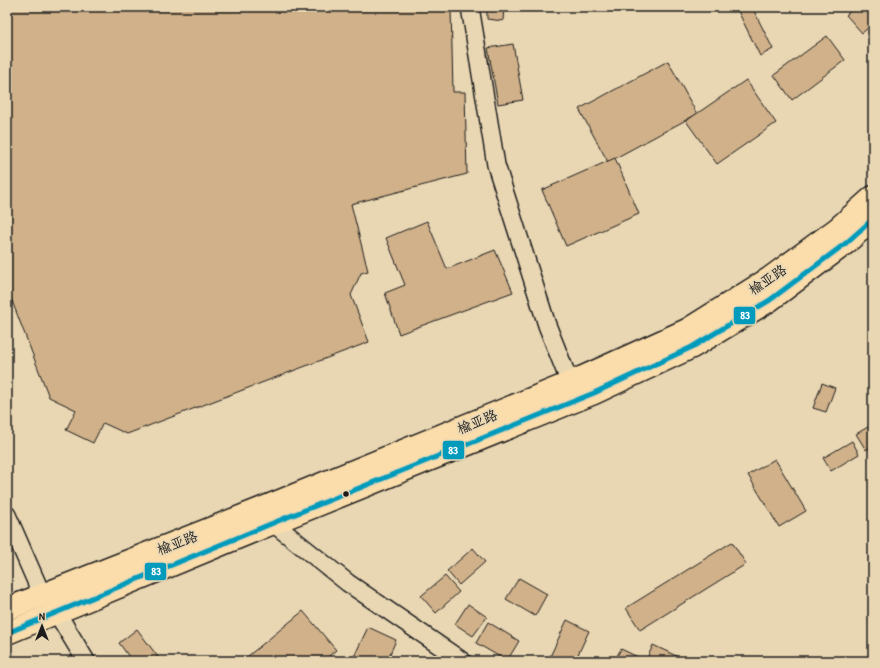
<svg xmlns="http://www.w3.org/2000/svg" width="880" height="668" viewBox="0 0 880 668" font-family="'Patrick Hand','LXGW WenKai TC',sans-serif">
  <style>
    .building { fill: #d0b189; stroke: #1c1c1c }
    .lines { fill: none; stroke-linecap: round; stroke-linejoin: round }
    .minor-casing { stroke: #1c1c1c; stroke-width: 20 }
    .highway-casing { stroke: #1c1c1c; stroke-width: 25 }
    .minor { stroke: #e9d7b4; stroke-width: 17 }
    .highway { stroke: #fbddab; stroke-width: 22 }
    .bus-1-casing { stroke: #e9d7b4; stroke-width: 8 }
    .bus-1 { stroke: #039bbc; stroke-width: 5 }
    .bus-dot { fill: #1c1c1c; stroke: #e9d7b4; stroke-width: 1.5 }
    .labels { text-anchor: middle; dominant-baseline: central; stroke-width: 4; stroke-linejoin: round; paint-order: stroke }
    .street-label { font-size: 14px; fill: #1c1c1c; stroke: #e9d7b4 }
    .line-badge { stroke: #e9d7b4; stroke-width: 1.5 }
    .badge-label { font-size: 11px; text-anchor: middle; font-weight: bold; fill: #fff }
  </style>
  <rect width="100%" height="100%" fill="#e9d7b4"/>
  <filter id="ink" filterUnits="userSpaceOnUse"><feTurbulence type="fractalNoise" baseFrequency=".025" numOctaves="2"/><feDisplacementMap in="SourceGraphic" scale="8" xChannelSelector="R" yChannelSelector="G"/><feConvolveMatrix kernelMatrix="1 2 1 2 8 2 1 2 1" color-interpolation-filters="sRGB"/></filter>
  <g filter="url(#ink)">
    <g class="building">
      <polygon points="7,7 451,7 453,92 465,92 467,174 351,204 368,271 361,273 351,295 369,342 127,434 103,423 93,443 66,430 76,410 49,397 7,288"/>
      <polygon points="487,7 504,7 503,21 487,19"/>
      <polygon points="736,7 752,7 773,49 760,56"/>
      <polygon points="855,7 873,7 873,24 862,33 846,15"/>
      <polygon points="827,36 845,60 792,100 774,75"/>
      <polygon points="513,44 523,100 498,104 488,48"/>
      <polygon points="668,61 697,114 608,162 579,109"/>
      <polygon points="746,80 776,123 717,164 686,121"/>
      <polygon points="615,158 639,214 566,246 542,190"/>
      <polygon points="427,221 447,269 495,250 513,292 399,334 385,293 405,285 386,238"/>
      <polygon points="822,383 835,388 826,412 813,408"/>
      <polygon points="873,424 873,445 866,450 856,434"/>
      <polygon points="852,441 859,454 831,471 823,458"/>
      <polygon points="775,459 806,511 779,527 748,475"/>
      <polygon points="732,542 746,564 640,630 626,608"/>
      <polygon points="473,548 485,562 459,585 447,571"/>
      <polygon points="445,576 459,592 436,613 421,596"/>
      <polygon points="519,578 547,594 535,616 506,599"/>
      <polygon points="468,604 487,617 473,636 455,624"/>
      <polygon points="303,611 336,650 323,661 242,661"/>
      <polygon points="567,620 589,631 575,661 548,661"/>
      <polygon points="488,622 519,641 507,661 476,643"/>
      <polygon points="368,627 396,640 387,661 352,661"/>
      <polygon points="137,629 161,661 132,661 119,643"/>
      <polygon points="653,645 687,661 646,661"/>
      <polygon points="621,649 642,659 641,661 614,661"/>
    </g>
    <g class="lines">
      <g class="minor-casing">
        <g id="minor">
          <polyline points="470,7 496,165 547,325 570,383"/>
          <polyline points="7,515 42,595"/>
          <polyline points="273,523 348,583 462,661"/>
          <polyline points="57,613 86,661"/>
        </g>
      </g>
      <g class="highway-casing">
        <g id="highway">
          <polyline points="7,609 268,506 570,383 687,330 770,278 837,229 873,197"/>
          <polyline points="7,633 273,523 594,393 692,347 770,300 846,243 873,219"/>
        </g>
      </g>
      <use href="#minor" class="minor"/>
      <use href="#highway" class="highway"/>
      <g class="bus-1-casing">
        <polyline id="bus-1" points="7,633 273,523 594,393 692,347 770,300 846,243 873,219"/>
      </g>
      <use href="#bus-1" class="bus-1"/>
    </g>
  </g>
  <circle class="bus-dot" cx="346" cy="494" r="3.5"/>
  <g class="labels">
    <g class="street-label">
      <text transform="translate(767 279) rotate(-34)">榆亚路</text>
      <text transform="translate(477 421) rotate(-22)">榆亚路</text>
      <text transform="translate(177 542) rotate(-21)">榆亚路</text>
    </g>
  </g>
  <g class="line-badge">
    <rect x="733" y="306" width="23" height="19" rx="4" fill="#039bbc"/>
    <rect x="442" y="440" width="23" height="20" rx="4" fill="#039bbc"/>
    <rect x="144" y="562" width="23" height="19" rx="4" fill="#039bbc"/>
  </g>
  <g class="badge-label">
    <text x="745" y="319">83</text>
    <text x="453" y="454">83</text>
    <text x="156" y="575">83</text>
  </g>
  <rect width="880" height="668" fill="none" stroke="#e9d7b4" stroke-width="24"/>
  <rect x="12" y="12" width="856" height="644" fill="none" stroke="#1c1c1c" stroke-width="1.5" filter="url(#ink)"/>
  <g transform="translate(42 626)" stroke="#e9d7b4" stroke-width="3" paint-order="stroke">
  <path d="M0-3L7 15L0 10L-7 15Z" fill="#1c1c1c"/>
  <text y="-6" font-size="11" font-weight="bold" text-anchor="middle" fill="#1c1c1c">N</text>
  </g>
</svg>
